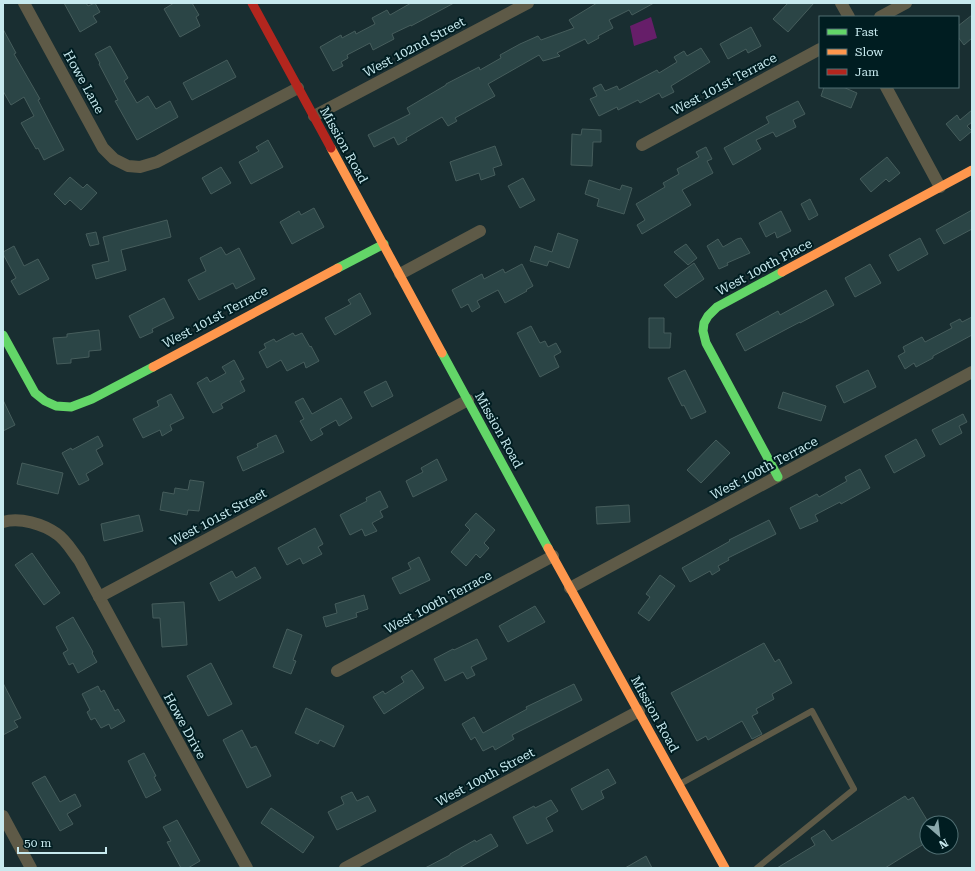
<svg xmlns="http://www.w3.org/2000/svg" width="975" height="871" viewBox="0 0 975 871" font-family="'Roboto Serif',serif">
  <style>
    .water { fill: #661e69 }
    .building { fill: #2b4546; stroke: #465d5c }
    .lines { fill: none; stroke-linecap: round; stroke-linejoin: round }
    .lane { stroke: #5e5a47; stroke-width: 6 }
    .street { stroke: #5e5a47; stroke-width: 12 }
    .fast { stroke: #63d668; stroke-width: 9 }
    .slow { stroke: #ff974d; stroke-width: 9 }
    .jam { stroke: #b3261e; stroke-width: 9 }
    .labels { text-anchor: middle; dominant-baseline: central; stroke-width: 4; stroke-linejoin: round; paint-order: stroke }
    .street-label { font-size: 13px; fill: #c7e9ee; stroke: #001d21 }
  </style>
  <rect width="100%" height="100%" fill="#192e31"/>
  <polygon class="water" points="651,17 657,38 634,46 630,26"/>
  <g class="building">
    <polygon points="64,3 86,3 88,6 95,3 100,12 93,16 97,22 80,32"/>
    <polygon points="174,3 192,3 199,15 196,17 200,26 180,37 164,9"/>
    <polygon points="411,3 454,3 411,26 411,25 392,34 394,39 373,50 370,43 347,55 348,58 341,62 343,66 333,71 320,47 341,35 342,38 355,31 356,34 375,24 372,18 387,10 390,15"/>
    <polygon points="597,3 654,3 632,15 629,10 609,20 613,28 598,36 599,38 588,44 585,39 557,53 560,56 543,61 539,55 488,84 495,96 455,118 457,121 448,126 442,117 406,138 407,140 398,145 394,137 374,147 368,135 410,114 407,108 446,85 446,84 479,67 480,70 501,58 500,55 520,44 538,36 541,40 574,28 569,20"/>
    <polygon points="788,3 814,3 788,32 773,19"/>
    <polygon points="972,15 972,38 964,45 958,37 958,26"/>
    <polygon points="751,27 761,46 748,53 746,49 728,59 720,44"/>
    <polygon points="3,29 16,53 14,54 40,99 38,100 64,150 44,160 38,148 36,149 21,123 34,116 24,97 11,105 3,91"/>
    <polygon points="110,46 128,78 124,81 137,103 148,96 156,109 170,101 178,117 137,140 115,101 118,100 99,64 100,63 95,54"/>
    <polygon points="701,48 710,62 671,86 674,92 662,98 659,93 640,103 638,100 618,110 617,107 599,116 590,99 597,96 593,88 601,84 605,91 617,86 619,90 657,70 659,73 677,62 674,57 684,51 687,56"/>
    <polygon points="227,60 236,77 192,100 183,83"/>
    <polygon points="824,87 843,87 857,93 851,108 821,96"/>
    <polygon points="798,101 805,114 793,120 796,127 776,137 773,132 756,140 761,149 733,165 724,148 769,123 766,117"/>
    <polygon points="972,110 972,122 967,126 972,131 960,141 946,124 957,115 960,120"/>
    <polygon points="582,129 601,130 601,142 593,142 592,166 571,165 572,134 581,135"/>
    <polygon points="268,140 283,167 251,184 239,162 259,151 256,147"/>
    <polygon points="495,146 502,165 493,168 495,175 481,180 479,173 456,181 450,162"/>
    <polygon points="706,147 712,159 707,161 713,173 682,190 691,205 642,234 637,225 645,220 636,204 665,187 663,183 679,174 677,169 699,157 696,152"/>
    <polygon points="887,157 900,173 889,182 886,179 871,192 860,179"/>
    <polygon points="221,167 231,183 211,194 202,178"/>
    <polygon points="70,177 83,188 87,184 97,193 81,210 70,200 65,205 54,194"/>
    <polygon points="523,178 535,200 520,208 508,186"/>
    <polygon points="589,180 620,190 622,185 632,188 624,214 597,206 599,199 585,194"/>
    <polygon points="810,199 818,215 809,220 801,204"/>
    <polygon points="314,208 324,227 292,244 280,222 299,211 301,215"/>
    <polygon points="972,210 972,229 944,244 936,230"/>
    <polygon points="781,211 791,231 777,238 775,232 766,237 759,223"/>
    <polygon points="167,220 171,237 121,250 126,270 96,279 92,265 109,261 103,237"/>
    <polygon points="96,232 99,244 90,246 86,234"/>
    <polygon points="558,233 578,240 569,268 549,261 547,266 530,261 535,246 552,252"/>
    <polygon points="741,238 750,253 727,263 728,265 719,269 707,246 718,239 723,247 737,239"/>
    <polygon points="920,238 928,254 898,271 889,255"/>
    <polygon points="686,244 697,258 688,265 674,252"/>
    <polygon points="14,246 24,266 38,259 49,279 19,295 11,281 16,278 3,254 3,252"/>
    <polygon points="221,247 226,255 239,248 255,279 236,289 233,283 199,300 188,280 206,271 200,258"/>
    <polygon points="694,263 704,279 676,298 664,285"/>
    <polygon points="522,264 533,286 526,290 527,291 505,303 498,290 477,301 480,307 472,312 468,304 461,308 452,290 482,274 484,279 503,269 505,273"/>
    <polygon points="870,264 881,283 855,297 845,278"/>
    <polygon points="826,290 834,305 800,323 800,322 745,351 736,334 778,311 780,315"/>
    <polygon points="360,293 371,314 335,335 325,318 351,304 348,300"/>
    <polygon points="164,298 174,318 152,329 153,332 140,338 129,316"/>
    <polygon points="972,317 972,335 933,356 933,358 916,367 914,363 905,369 898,356 905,352 903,347 922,337 925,342 952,328 950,324 960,319 962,322"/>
    <polygon points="649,318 664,318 664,333 671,333 670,348 649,348"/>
    <polygon points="531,326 540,343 545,341 548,347 556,343 561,352 554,356 559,367 540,377 517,333"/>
    <polygon points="99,330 101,350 89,351 89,357 71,359 71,363 57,364 53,338 67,337 67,334"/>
    <polygon points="293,333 295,336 302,333 310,347 311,346 319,361 306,368 304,362 287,371 281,360 267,368 259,352 266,348 264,344 274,339 276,342"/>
    <polygon points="234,360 244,379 240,381 245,391 221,404 223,408 213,413 197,383 207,377 210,382 226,373 222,367"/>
    <polygon points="685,370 706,412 691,419 684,405 682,406 668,378"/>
    <polygon points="868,370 876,387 844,403 836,386"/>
    <polygon points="386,381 393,396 372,407 364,392"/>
    <polygon points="783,392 826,406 821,421 778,408"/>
    <polygon points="171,394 184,418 170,425 172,430 162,436 160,430 143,438 133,419 159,406 157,401"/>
    <polygon points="303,398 312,414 341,398 352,418 339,426 336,420 320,429 323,434 311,441 300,421 304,419 295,402"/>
    <polygon points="3,400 15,425 3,431"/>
    <polygon points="963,414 967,422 959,426 962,433 940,445 932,430"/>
    <polygon points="276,435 284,452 243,471 237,457 258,447 257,444"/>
    <polygon points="98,436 103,446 96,450 103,464 86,474 89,480 79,485 62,453 71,448 72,450"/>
    <polygon points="916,439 925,456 894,473 885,456"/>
    <polygon points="716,440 730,453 701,483 687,470"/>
    <polygon points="437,459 447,480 413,497 406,481 423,472 421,468"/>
    <polygon points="22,463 63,473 58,494 17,484"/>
    <polygon points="860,469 870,488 841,504 840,502 815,515 818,521 800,529 790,508 817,494 819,497 847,481 845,477"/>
    <polygon points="190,480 204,482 199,511 188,510 187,515 160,510 163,492 174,494 175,488 188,490"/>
    <polygon points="380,491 388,507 380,511 383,517 372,523 377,531 365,536 362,529 350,535 340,515 367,501 366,498"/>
    <polygon points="629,505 630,522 597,524 596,507"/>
    <polygon points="476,513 495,530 484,543 489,548 480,558 476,554 466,566 451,552 470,530 465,525"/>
    <polygon points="139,515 143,531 104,541 101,524"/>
    <polygon points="769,520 776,534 728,558 729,560 718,566 720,570 712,575 710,571 690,582 682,568 730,541 729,540"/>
    <polygon points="315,528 323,544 318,547 322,554 303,564 300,558 287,565 278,548"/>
    <polygon points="32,553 60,593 44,605 15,565"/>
    <polygon points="419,557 430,580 400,594 392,578 411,569 408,563"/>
    <polygon points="255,567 261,578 219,601 210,583 232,571 236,578"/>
    <polygon points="660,575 675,586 649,621 638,613 650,597 646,594"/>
    <polygon points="364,595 368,609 356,613 357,617 326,627 323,617 337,613 335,604"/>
    <polygon points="184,602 187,645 162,647 160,618 153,618 152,604"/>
    <polygon points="535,606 545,622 508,642 499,626"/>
    <polygon points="73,617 93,652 92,653 97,662 78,673 73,663 69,665 63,653 68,650 56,627"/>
    <polygon points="287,629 302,635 293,660 296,661 291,674 273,667"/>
    <polygon points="477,639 487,659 471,667 475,675 467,679 463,672 445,681 434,659 453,649 454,650"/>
    <polygon points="764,643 775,662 779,659 792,683 772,694 774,699 756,709 758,713 752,716 762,734 752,739 742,721 708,740 706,736 697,741 671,693"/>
    <polygon points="211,663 232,704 208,716 187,676"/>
    <polygon points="412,670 424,688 384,714 373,697 383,691 385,694 404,682 401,677"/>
    <polygon points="3,683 21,718 14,721 18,727 3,735"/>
    <polygon points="574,684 582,700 512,735 514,739 495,750 493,746 483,751 475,737 471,740 462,724 474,717 483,733 527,709 526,707"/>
    <polygon points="98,686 101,692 104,690 115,711 118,709 125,721 111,729 109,724 101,728 95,718 91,720 87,712 90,710 82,694"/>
    <polygon points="306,708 344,726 334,747 320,740 318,744 295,733"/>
    <polygon points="242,730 251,748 256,746 271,776 247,788 223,740"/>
    <polygon points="144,753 156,776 154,777 161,790 146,798 128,761"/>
    <polygon points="608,769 616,783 601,791 604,798 582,810 571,789"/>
    <polygon points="45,776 60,802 75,794 81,806 67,814 73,824 60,831 32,783"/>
    <polygon points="352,792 357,801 368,796 376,811 337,830 328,812 344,804 341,797"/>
    <polygon points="905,796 908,800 913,797 927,820 927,842 885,868 777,868 815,845 811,838 824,830 832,841"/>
    <polygon points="551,800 558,811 546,818 553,831 527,844 513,817 534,806 535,808"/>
    <polygon points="271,808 314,837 303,853 261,823"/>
    <polygon points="177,820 200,861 188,868 181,868 167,842 171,841 163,827"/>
    <polygon points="491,834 498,846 459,868 425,868 450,855 450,854 475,840 476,842"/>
    <polygon points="646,856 652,868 625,868"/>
  </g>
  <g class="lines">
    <polyline class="lane" points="680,784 812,711 854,789 757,868"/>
    <g class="street">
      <polyline points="24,3 103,148 114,159 128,166 140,167 157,162 298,88"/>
      <polyline points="841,3 849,17"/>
      <polyline points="880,17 906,3"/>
      <polyline points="886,87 940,187"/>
      <polyline points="314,116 528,3"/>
      <polyline points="642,145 820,49"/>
      <polyline points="400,274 480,231"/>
      <path d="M3,522C20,517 43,524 57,534C66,540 72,551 79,560L247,868"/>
      <polyline points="570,588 972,372"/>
      <polyline points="99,597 468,400"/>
      <polyline points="337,671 553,556"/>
      <polyline points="3,816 31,868"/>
      <polyline points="345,868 639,711"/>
    </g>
    <g class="fast">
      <polyline points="338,268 384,244"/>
      <polyline points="3,335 35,393 45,401 56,406 71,407 92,399 153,367"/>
      <polyline points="442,353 548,548"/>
      <polyline points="778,477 706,343 703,331 704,323 708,316 717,307 782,272"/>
    </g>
    <g class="slow">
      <polyline points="331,148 442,353"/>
      <polyline points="782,272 972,170"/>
      <polyline points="153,367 338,268"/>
      <polyline points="548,548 725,868"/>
    </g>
    <polyline class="jam" points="252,3 331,148"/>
  </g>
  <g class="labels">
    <g class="street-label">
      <text transform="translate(414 47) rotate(-28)">West 102nd Street</text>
      <text transform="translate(84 82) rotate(61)">Howe Lane</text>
      <text transform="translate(724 84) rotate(-28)">West 101st Terrace</text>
      <text transform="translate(344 145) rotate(61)">Mission Road</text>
      <text transform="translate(764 267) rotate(-28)">West 100th Place</text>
      <text transform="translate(215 317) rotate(-28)">West 101st Terrace</text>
      <text transform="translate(499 430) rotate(61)">Mission Road</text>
      <text transform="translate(764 468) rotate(-28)">West 100th Terrace</text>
      <text transform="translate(218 517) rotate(-28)">West 101st Street</text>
      <text transform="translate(438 602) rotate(-28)">West 100th Terrace</text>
      <text transform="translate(655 714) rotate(61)">Mission Road</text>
      <text transform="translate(185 726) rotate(61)">Howe Drive</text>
      <text transform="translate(485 777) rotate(-28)">West 100th Street</text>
    </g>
  </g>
  <rect width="975" height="871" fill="none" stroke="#c7e9ee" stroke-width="8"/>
  <rect x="819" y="16" width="140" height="72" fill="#001d21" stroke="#506f73"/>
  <rect x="827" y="29" width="20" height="6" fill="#63d668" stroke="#506f73"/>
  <text x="855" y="36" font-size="12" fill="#c7e9ee">Fast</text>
  <rect x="827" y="49" width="20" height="6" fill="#ff974d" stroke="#506f73"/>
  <text x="855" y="56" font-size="12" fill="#c7e9ee">Slow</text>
  <rect x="827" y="69" width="20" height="6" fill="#b3261e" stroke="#506f73"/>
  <text x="855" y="76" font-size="12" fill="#c7e9ee">Jam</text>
  <g transform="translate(939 835) rotate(152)"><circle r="19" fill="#001d21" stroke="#506f73"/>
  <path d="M0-3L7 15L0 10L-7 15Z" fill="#8aa8ac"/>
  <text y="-6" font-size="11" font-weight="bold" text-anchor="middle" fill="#c7e9ee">N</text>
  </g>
  <path d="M18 847v6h88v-6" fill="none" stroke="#c7e9ee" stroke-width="2"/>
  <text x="24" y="847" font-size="12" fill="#c7e9ee" stroke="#001d21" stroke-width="3" paint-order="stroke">50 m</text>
</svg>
